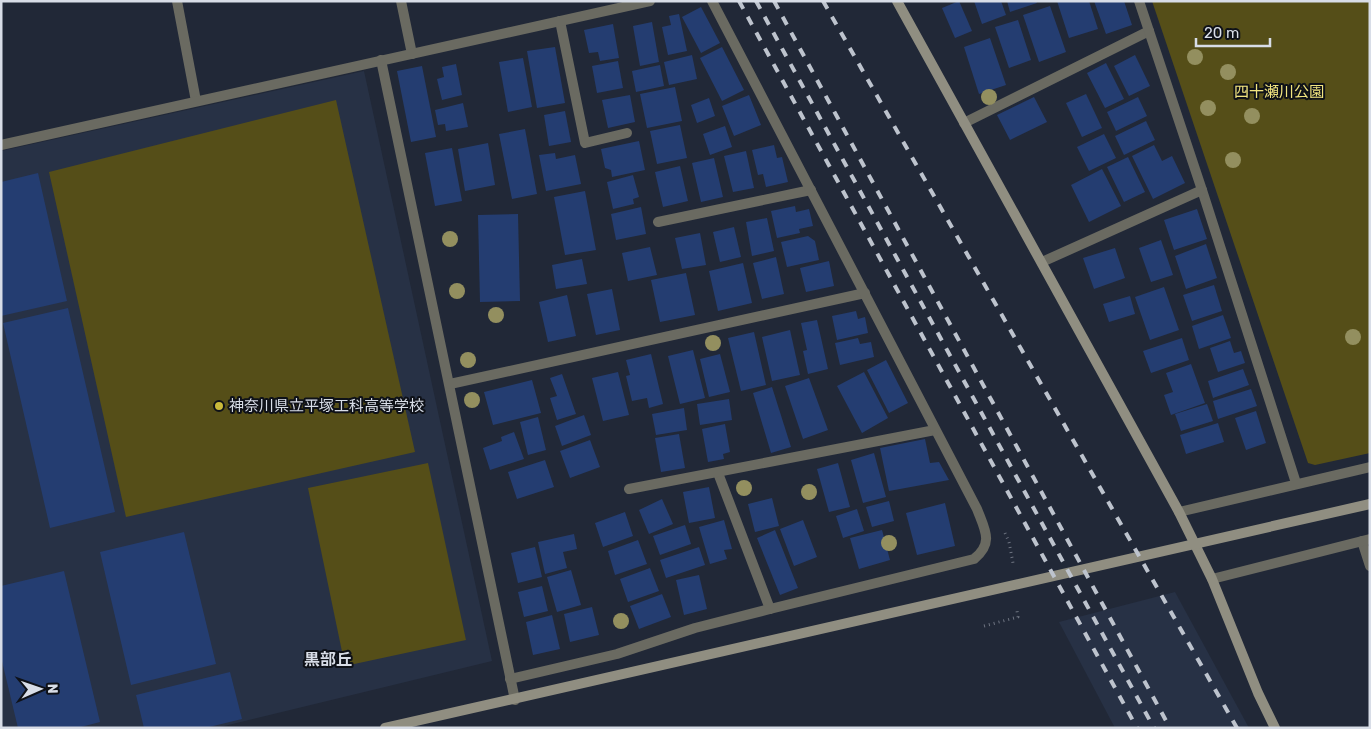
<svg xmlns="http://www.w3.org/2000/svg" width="1371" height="729" viewBox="0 0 1371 729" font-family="Rubik,'Noto Sans JP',sans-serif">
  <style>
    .built { fill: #273145 }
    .green { fill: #554e18 }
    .building { fill: #243d71 }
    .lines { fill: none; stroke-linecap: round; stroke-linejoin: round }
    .path { stroke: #6e7481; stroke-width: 3; stroke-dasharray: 1 4; stroke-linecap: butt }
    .lane { stroke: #6a6a61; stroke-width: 10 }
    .street { stroke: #6a6a61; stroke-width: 10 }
    .secondary { stroke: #908e81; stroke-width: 10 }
    .rail { stroke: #bdc3cd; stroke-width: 4; stroke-dasharray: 9 9; stroke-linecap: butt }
    .tree { fill: #938f5f }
    .poi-dot { fill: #caba3a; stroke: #0e1118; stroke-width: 2 }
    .labels { text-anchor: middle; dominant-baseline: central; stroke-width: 4; stroke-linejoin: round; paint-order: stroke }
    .park-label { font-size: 15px; fill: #f1e47f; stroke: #0e1118 }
    .poi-label { font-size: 15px; fill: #d8dde7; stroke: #0e1118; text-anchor: start }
    .neighbourhood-label { font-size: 16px; font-weight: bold; fill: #d8dde7; stroke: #0e1118 }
  </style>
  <rect width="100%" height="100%" fill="#212837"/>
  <g class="built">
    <polygon points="364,71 492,661 216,728 1,728 1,151"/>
    <polygon points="1175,592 1249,728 1115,728 1059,622"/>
  </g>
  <g class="green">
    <polygon points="1152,1 1370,1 1370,453 1315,465 1308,463"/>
    <polygon points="336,100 415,452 126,517 49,172"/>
    <polygon points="428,463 466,640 345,666 308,488"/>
  </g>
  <g class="building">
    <polygon points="959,1 972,31 955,38 942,8"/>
    <polygon points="974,1 1001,1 1006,15 982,24"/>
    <polygon points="1007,1 1036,1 1037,3 1010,12"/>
    <polygon points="1057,1 1089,1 1098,29 1069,38"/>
    <polygon points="1094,1 1124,1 1132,25 1106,34"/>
    <polygon points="1050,6 1066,52 1039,62 1023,15"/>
    <polygon points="701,7 720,43 701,53 682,17"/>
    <polygon points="679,14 687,51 668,55 662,27 671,25 669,16"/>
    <polygon points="1018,20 1031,60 1009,68 995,27"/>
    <polygon points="652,22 659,62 640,66 633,26"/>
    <polygon points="613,24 619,58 600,61 598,52 589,53 584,30"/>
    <polygon points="990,38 1006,85 979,94 964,47"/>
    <polygon points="555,47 565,103 537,108 527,51"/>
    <polygon points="722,47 744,90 722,101 700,58"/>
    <polygon points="692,55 697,79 669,85 664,62"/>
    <polygon points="1135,55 1150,86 1129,96 1114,66"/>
    <polygon points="523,58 532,107 508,112 499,62"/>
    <polygon points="618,61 623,88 597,93 592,66"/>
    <polygon points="1106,63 1124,99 1105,108 1087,73"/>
    <polygon points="456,64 462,95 442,100 437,79 444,77 442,67"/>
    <polygon points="660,65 664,86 636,92 632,71"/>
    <polygon points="422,66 436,137 411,142 397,71"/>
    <polygon points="675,87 682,121 647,128 640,94"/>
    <polygon points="1086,94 1102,128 1082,137 1066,103"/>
    <polygon points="630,95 635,122 608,128 602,100"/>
    <polygon points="749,95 761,125 734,136 722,106"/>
    <polygon points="1034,97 1047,122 1010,140 997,115"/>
    <polygon points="1138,97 1147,116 1116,131 1107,112"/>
    <polygon points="709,98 715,116 697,123 691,105"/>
    <polygon points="463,103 468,127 446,131 445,124 438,125 435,110"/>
    <polygon points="565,111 571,142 549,146 544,115"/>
    <polygon points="1146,121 1155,140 1124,155 1115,136"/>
    <polygon points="680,125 687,158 657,164 650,131"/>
    <polygon points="725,126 732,147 710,155 703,134"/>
    <polygon points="525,129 537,194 512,199 499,134"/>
    <polygon points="1104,134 1116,158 1089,171 1077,147"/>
    <polygon points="639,141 645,170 612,177 611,170 605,168 601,149"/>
    <polygon points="488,143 495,185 465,191 458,149"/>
    <polygon points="774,145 777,158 782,157 788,182 766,187 763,174 758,175 752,150"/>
    <polygon points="1154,145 1162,161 1172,156 1185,183 1153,199 1132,156"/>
    <polygon points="452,148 462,201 435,206 425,153"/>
    <polygon points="746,151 754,188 733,192 724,156"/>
    <polygon points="555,153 556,159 575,155 581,184 546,191 539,155"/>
    <polygon points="1128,157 1145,192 1124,202 1107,167"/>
    <polygon points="714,158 723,197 701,202 692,163"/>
    <polygon points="680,166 688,201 663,207 655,172"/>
    <polygon points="1102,169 1121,206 1089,222 1071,185"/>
    <polygon points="38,173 67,301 1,316 1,182"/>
    <polygon points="633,175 639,197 633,199 634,204 613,209 607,182"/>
    <polygon points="585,191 596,250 565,255 554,197"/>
    <polygon points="795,206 796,212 809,209 813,226 799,229 800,233 777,238 771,211"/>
    <polygon points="641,207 646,234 616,240 611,214"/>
    <polygon points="1197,209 1207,239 1174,250 1164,220"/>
    <polygon points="518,214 520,301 480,302 478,215"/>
    <polygon points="767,218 774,251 752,256 746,222"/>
    <polygon points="734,227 741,257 720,262 713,232"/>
    <polygon points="700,233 706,265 682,269 675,238"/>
    <polygon points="808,236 815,241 819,260 787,267 781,242"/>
    <polygon points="1161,240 1173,275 1151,282 1139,248"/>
    <polygon points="1206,244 1217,278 1186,289 1175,256"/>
    <polygon points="650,247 657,275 628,281 622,253"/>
    <polygon points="1115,248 1125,278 1094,289 1083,258"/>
    <polygon points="776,257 784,294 762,299 753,263"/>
    <polygon points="582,259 587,284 556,289 552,265"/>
    <polygon points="829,261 834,286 806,292 800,268"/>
    <polygon points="743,263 752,303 718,311 709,271"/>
    <polygon points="686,273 695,315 660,322 651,280"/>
    <polygon points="1214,285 1222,311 1192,321 1183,295"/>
    <polygon points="1164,287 1179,330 1150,340 1135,297"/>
    <polygon points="612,289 620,330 596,335 587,294"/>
    <polygon points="567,295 576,336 548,342 539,302"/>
    <polygon points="1130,296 1135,314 1109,322 1103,304"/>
    <polygon points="68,308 115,512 50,528 3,323"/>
    <polygon points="856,311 858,319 865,317 868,333 837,340 832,316"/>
    <polygon points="1223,315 1231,338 1199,349 1192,326"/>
    <polygon points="817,320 828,369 808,374 803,351 807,350 801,323"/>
    <polygon points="790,330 800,375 772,381 762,337"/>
    <polygon points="754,332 766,385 741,391 728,338"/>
    <polygon points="858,338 860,344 871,342 874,357 840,365 835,343"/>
    <polygon points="1182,338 1189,360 1151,373 1143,351"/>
    <polygon points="1230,341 1234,353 1241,351 1245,363 1218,372 1210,348"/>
    <polygon points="693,350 705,398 680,404 668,356"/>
    <polygon points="651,354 663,404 649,408 647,398 632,401 626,376 630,375 626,360"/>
    <polygon points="720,354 730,392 709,397 700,359"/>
    <polygon points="886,360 908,403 889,413 867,370"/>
    <polygon points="1191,364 1205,403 1171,415 1164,395 1173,392 1166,373"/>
    <polygon points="1243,369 1249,385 1213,398 1208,381"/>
    <polygon points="618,372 629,415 603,421 592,378"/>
    <polygon points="864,372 888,418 862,433 837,386"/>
    <polygon points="562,374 576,414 557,420 550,398 557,396 550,378"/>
    <polygon points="809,378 828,430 803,439 785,386"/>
    <polygon points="532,380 541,413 493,425 484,392"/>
    <polygon points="772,387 791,447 771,453 753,393"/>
    <polygon points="1251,389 1257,406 1218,419 1213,401"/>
    <polygon points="729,399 732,420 700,425 697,404"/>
    <polygon points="1207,404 1213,421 1181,431 1175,414"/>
    <polygon points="684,408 687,430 656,435 652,414"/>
    <polygon points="1256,411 1266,443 1246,450 1235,418"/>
    <polygon points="584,415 591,435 562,446 555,426"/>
    <polygon points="538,417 546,450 528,455 520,422"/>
    <polygon points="1218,423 1224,442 1186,454 1180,435"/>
    <polygon points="725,424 730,452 723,454 724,459 708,462 702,429"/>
    <polygon points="514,432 524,459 490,470 483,448 502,441 501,437"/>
    <polygon points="679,434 685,468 661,472 655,438"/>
    <polygon points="925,439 930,463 939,462 949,480 889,491 880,448"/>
    <polygon points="590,440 600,467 570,478 560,451"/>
    <polygon points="874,453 886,497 863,503 851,460"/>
    <polygon points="545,460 554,487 517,499 508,472"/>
    <polygon points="838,463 850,507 829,512 817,469"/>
    <polygon points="709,487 715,518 689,523 683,492"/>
    <polygon points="772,498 779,526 755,532 748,504"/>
    <polygon points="662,499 673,524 649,534 639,510"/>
    <polygon points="889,501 894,521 872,527 866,507"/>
    <polygon points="945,503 955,546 917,555 906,513"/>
    <polygon points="857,509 864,531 843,538 836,516"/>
    <polygon points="625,512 633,536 603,547 595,523"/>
    <polygon points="724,520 732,549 724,550 727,559 710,564 699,527"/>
    <polygon points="803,520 817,557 794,566 780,529"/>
    <polygon points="685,525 691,544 660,555 653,536"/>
    <polygon points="775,530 798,588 780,595 757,538"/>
    <polygon points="882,530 890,560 859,569 850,538"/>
    <polygon points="184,532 216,664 131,685 100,552"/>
    <polygon points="574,534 577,549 563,552 567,568 545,574 538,542"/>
    <polygon points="638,540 647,564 615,575 608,551"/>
    <polygon points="535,547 542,577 518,583 511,553"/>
    <polygon points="699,547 705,565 666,578 660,560"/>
    <polygon points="650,568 659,591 628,602 620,579"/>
    <polygon points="571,570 581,605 557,612 547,577"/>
    <polygon points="64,571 100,722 77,728 18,728 1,657 1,586"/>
    <polygon points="699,575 707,609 684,615 676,580"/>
    <polygon points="542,586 548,611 524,617 518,592"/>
    <polygon points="662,594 671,617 639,629 630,606"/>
    <polygon points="592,607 599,635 570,642 564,614"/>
    <polygon points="552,615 560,649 533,655 526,622"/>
    <polygon points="230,672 242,719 205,728 144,728 136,695"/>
  </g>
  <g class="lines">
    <g class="path">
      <polyline points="1005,533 1009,542 1013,563"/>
      <polyline points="984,626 1018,617 1017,611"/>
    </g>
    <g class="lane">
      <polyline points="401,1 412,54"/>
      <polyline points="560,21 585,143 627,133"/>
      <polyline points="964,123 1149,31"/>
      <polyline points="658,222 811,190"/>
      <polyline points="718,473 770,609"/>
      <polyline points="629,489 935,430"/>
      <polyline points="1362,541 1370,566"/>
    </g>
    <g class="street">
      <polyline points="177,1 196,101"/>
      <polyline points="1139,1 1202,190 1296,483"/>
      <polyline points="381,60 515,700"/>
      <polyline points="1,145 650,1"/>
      <polyline points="1042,262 1202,190"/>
      <polyline points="450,384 865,293"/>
      <polyline points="1179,512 1370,467"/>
      <polyline points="1212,579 1370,539"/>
      <path d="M510,679L617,654L695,628L770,609L974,559C994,543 985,530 977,509L712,1"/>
    </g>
    <g class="secondary">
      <polyline points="897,1 1179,512 1212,579 1258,693 1275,728"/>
      <polyline points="385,728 1370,504"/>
    </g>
    <g class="rail">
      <polyline points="739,1 1137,728"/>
      <polyline points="756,1 1154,728"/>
      <polyline points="774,1 1170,728"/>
      <polyline points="823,1 1237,728"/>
    </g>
  </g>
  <g class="tree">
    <circle cx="1195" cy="57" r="8"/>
    <circle cx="1228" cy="72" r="8"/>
    <circle cx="989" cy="97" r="8"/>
    <circle cx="1208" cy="108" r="8"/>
    <circle cx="1252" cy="116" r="8"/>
    <circle cx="1233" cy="160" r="8"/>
    <circle cx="450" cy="239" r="8"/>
    <circle cx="457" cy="291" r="8"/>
    <circle cx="496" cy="315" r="8"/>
    <circle cx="1353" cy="337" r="8"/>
    <circle cx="713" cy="343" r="8"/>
    <circle cx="468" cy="360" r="8"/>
    <circle cx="472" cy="400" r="8"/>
    <circle cx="744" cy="488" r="8"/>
    <circle cx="809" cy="492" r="8"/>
    <circle cx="889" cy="543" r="8"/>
    <circle cx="621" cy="621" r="8"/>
  </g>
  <circle class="poi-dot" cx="219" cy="406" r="5"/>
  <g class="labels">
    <g class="park-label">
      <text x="1279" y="92">四十瀬川公園</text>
    </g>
    <g class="poi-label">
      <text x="229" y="406">神奈川県立平塚工科高等学校</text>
    </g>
    <g class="neighbourhood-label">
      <text x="328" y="659">黒部丘</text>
    </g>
  </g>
  <rect width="1371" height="729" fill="none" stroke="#d8dde7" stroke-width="5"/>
  <g transform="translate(40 689) rotate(88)" stroke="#0e1118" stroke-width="4" paint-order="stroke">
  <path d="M0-4L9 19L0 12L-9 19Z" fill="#d8dde7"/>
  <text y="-8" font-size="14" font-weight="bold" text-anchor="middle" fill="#d8dde7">N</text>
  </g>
  <path d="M1196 38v8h74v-8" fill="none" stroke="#d8dde7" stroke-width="2.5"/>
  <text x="1204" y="38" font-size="15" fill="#d8dde7" stroke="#0e1118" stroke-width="4" paint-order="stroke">20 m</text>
</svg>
